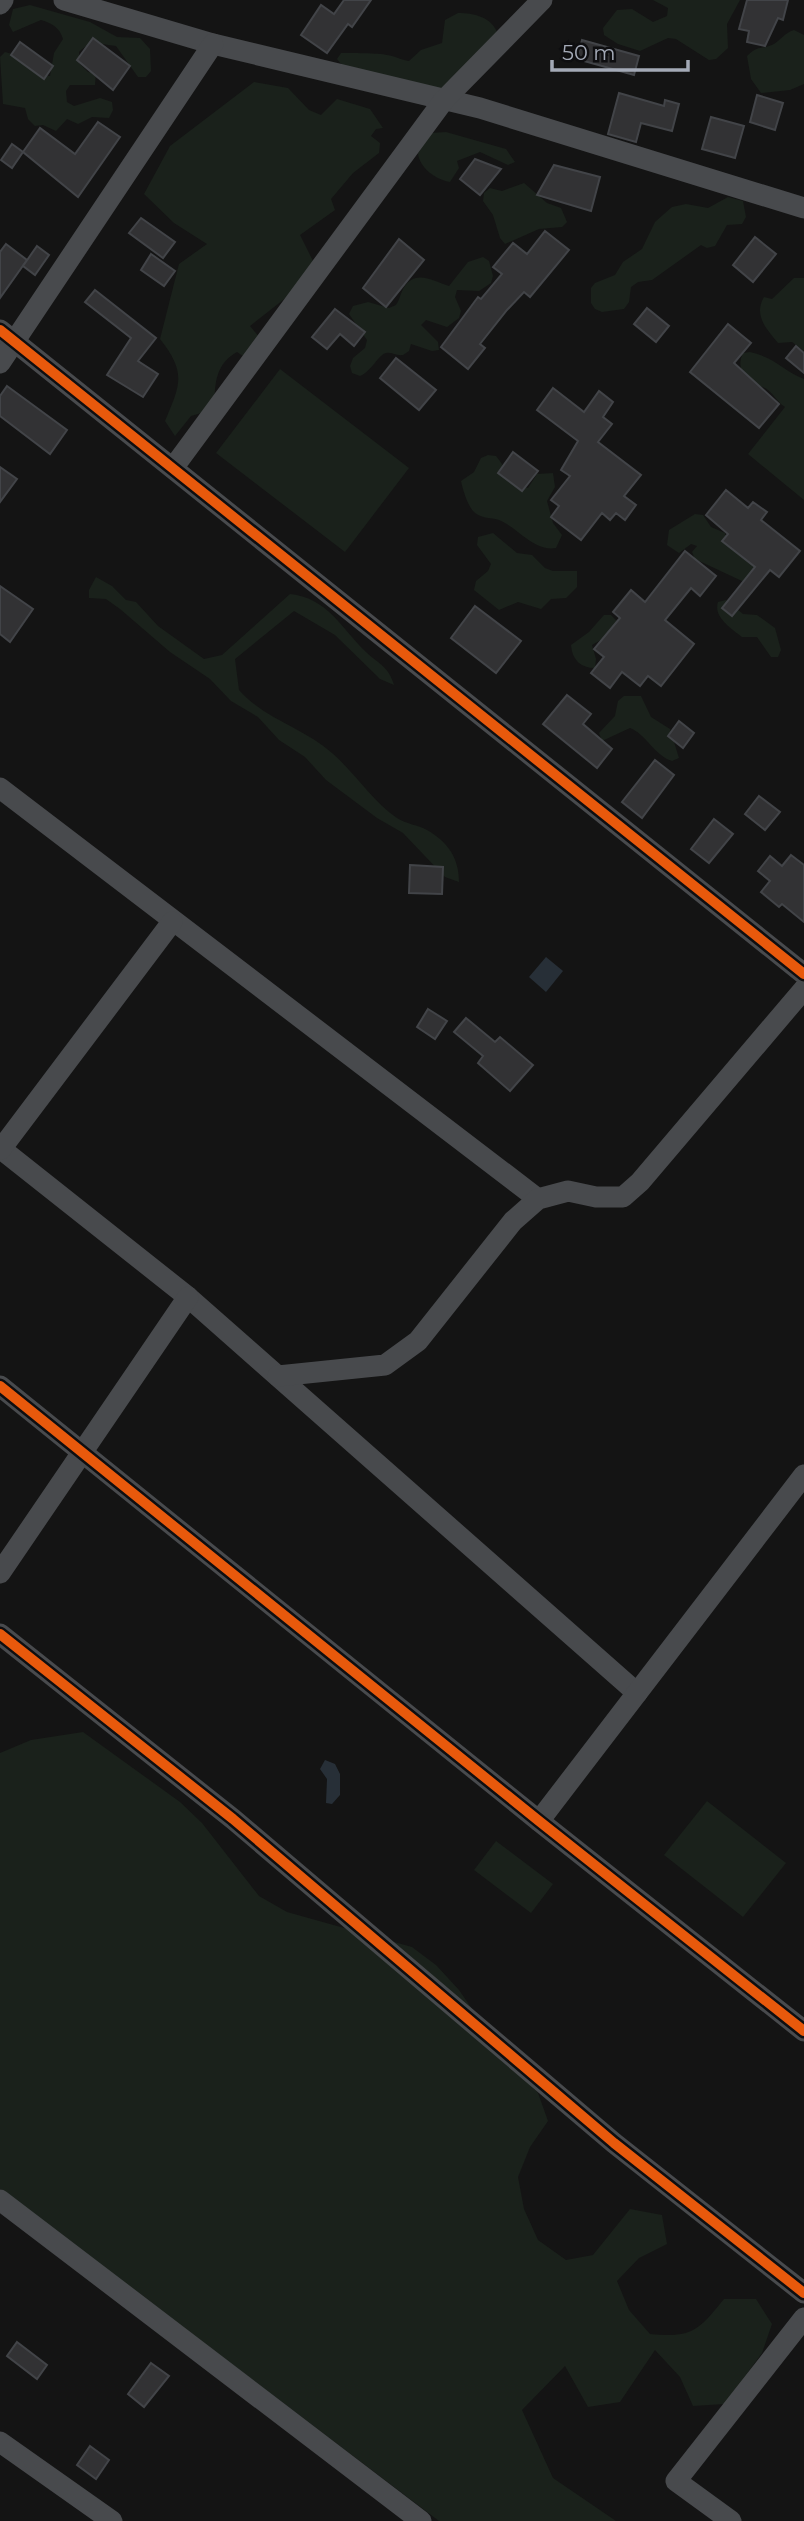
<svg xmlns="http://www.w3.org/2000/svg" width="804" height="2521" viewBox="0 0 804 2521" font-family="Montserrat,sans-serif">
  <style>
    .green { fill: #1a211b }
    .water { fill: #272f37 }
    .building { fill: #323234; stroke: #424448; stroke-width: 2 }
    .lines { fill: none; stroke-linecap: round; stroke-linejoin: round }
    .minor { stroke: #484a4d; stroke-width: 21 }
    .cycleway-casing { stroke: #0e0e10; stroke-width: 15 }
    .cycleway { stroke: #e8590c; stroke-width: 10 }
  </style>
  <rect width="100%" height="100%" fill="#141414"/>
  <g class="green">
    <polygon points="653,0 740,0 727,24 728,48 716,59 709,60 676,39 668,38 640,51 618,44 604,35 603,28 617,10 632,9 653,22 667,16 668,8"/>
    <path d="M30,5L90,22L117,37L140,38L150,49L151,71L146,77H138L116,46C98,45 94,38 79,52V63L88,72L96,73L95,85H70L66,91L67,102L74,106L100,98L112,102L113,110L109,118L92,117L78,124L67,119L56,131L43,125L35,126L28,119L25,108L3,104L0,57L5,52L16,55L42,76H50L54,53L63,39C60,28 52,23 41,20L13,32L9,25L13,9Z"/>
    <path d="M458,13C474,13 491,17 497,32L461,85L438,89L342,65L337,59L341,53C349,53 380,53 387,55C395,56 401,60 409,61L421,50L442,43L445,20Z"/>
    <path d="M794,30L804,35V84L790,90L761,93L751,79L747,56C759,44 763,50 774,44C781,40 784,33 794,30Z"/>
    <path d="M254,82L288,88L309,110L321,115L337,99L370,109L383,128L376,129L371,136L380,143L379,153L353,173L331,199L335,210L300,235L313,261L292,293L250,326L260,338L258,366L237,352C215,364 214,386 215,409L191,416L175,436L165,421C180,385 187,373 160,339L179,264L207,244L174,223L144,194L170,146Z"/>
    <path d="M446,132L506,149L515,162L508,165L480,152L457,161L459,168L450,182C437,180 419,168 418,153L430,133Z"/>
    <polygon points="524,183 547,203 561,208 567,222 562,227 539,229 505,244 500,238 493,215 483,201 484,193 490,188 502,191"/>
    <polygon points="728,197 743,201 746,217 742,224 727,225 715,246 707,248 701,245 652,280 638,282 631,287 629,302 624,309 602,312 595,309 591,303 591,288 595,283 615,275 623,262 642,249 655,222 672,207 686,204 708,208"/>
    <path d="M483,257L489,261L493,276L491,283L479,291L457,290L455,297L461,311L459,318L447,327L426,320L421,325L438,342L439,350L432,351L411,344L409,351L403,355C397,356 391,352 386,353C378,355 372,371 360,376L352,373L350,366L353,358L365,348L367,340L349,314L353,306L368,302L389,308L396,305C400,299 400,295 403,289C415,268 433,281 449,286L468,262Z"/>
    <path d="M794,278H804V351L792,342L778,343C767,329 753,316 764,297L772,299Z"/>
    <path d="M750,352C776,358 782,370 804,379V500L748,454L785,407C773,399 771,385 755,386C744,376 736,368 743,353Z"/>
    <polygon points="280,369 409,468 345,552 216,453"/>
    <path d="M488,455L496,456C506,468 511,483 528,488L537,474L553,473L555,487L547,501L553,523L562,535L556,548C534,552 517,527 499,520C490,517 480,519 473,511C467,504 463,490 461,481L474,472L481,458Z"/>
    <path d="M695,514L703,515L711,527L725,533C729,552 742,556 758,565L744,582L695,559L692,552L697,546L691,544L679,553L667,545L669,530Z"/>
    <polygon points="493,533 517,553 532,555 545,568 553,571 577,571 577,587 566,598 551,599 541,609 518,602 499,610 474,590 476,581 488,571 491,564 477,545 478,537"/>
    <path d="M96,577L112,586L126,600L136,602L158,626L204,659L222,655L290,594C328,598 341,628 366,652C379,664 389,667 394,685L380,679L335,635L294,611L235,659L239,690C264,719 304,728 332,753C355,773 372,801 397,818C406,824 418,825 427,830C448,842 459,858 459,882L445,877L403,833L377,818L326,780L305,757L279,740L258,717L231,701L210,679L170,652L120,609L106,599L89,598V590Z"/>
    <path d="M726,600L743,614L757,615L775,628L781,650L778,657H771L757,637H742C731,628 713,617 718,602Z"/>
    <path d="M604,615H611L632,637L611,634L592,645L596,659L595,668C581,668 572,660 571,645L589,632Z"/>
    <path d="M624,696H641L651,717L670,729L679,758L672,761C655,756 646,734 630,728L602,741L599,733L615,716L618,701Z"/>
    <path d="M83,1732L180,1802L202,1823L259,1896L287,1912L412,1947L436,1965L459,1990L497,2045L538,2093L548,2121L530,2147L518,2177L524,2209L538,2240L566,2260L593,2255L630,2209L662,2215L667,2244L639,2258L617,2281L629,2310L650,2334C692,2338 698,2331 724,2299H756L772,2324L762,2353L725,2404L693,2406L680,2377L655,2350L620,2402L588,2407L565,2366L522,2410L553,2478L616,2521H439L0,2189V1753L31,1740Z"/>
    <polygon points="707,1801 786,1863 743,1917 664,1855"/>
    <polygon points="496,1841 553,1884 531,1913 474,1870"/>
  </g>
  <g class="water">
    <polygon points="546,957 563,971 546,992 529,977"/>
    <polygon points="325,1760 335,1764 340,1774 340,1795 332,1804 326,1803 327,1779 320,1769"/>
  </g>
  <g class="building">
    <polygon points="344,0 371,0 352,27 348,24 327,53 301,35 321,5 334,14"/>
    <polygon points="747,0 788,0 783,20 778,18 765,46 747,42 749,31 739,29"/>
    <polygon points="93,38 130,66 113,90 77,60"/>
    <polygon points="582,40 639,56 634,75 577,59"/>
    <polygon points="20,42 53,66 44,79 11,55"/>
    <polygon points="619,93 664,106 665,100 679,104 672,131 641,123 636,142 608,134"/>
    <polygon points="757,95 783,103 775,130 750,122"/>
    <polygon points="711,117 744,126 735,158 702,149"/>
    <polygon points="98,122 120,137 78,197 23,152 40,128 75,154"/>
    <polygon points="12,144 23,152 12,168 1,160"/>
    <polygon points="475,159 501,169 480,195 460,179"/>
    <polygon points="554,165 600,177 591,211 537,195"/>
    <polygon points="141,218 175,242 163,258 129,233"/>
    <polygon points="545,231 569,250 530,297 524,292 507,310 480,344 485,348 468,369 441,347 478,297 481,299 502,274 493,267 513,243 527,254"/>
    <polygon points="755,237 776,254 753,282 733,265"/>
    <polygon points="399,239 424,260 386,307 363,288"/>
    <polygon points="6,244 27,260 0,298 0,252"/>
    <polygon points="37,246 49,255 35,275 23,266"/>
    <polygon points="151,254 175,271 164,286 141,270"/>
    <polygon points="95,290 156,338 138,361 158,374 143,397 107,375 131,338 85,302"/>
    <polygon points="647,308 669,326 656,342 634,324"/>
    <polygon points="335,309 365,332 354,346 340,334 327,349 312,337"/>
    <polygon points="728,324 751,343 734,363 779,404 759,428 690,372"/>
    <polygon points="796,346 804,353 804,373 786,358"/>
    <polygon points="396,358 436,390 419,410 380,378"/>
    <polygon points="7,386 67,430 50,454 0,416 0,396"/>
    <polygon points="553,388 584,412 599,391 613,402 603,417 612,424 598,442 641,475 624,496 636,505 625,520 616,513 610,520 602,513 581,540 551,517 559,506 551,500 570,476 561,470 578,441 537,410"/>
    <polygon points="513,452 538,471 522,491 498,473"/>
    <polygon points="0,467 17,479 0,502"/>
    <polygon points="726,490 748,508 753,502 767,512 761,520 800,551 779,577 770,570 732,616 722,608 755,567 722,541 728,534 706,515"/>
    <polygon points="685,551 716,576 700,596 691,588 665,620 694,644 661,686 648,676 640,686 622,672 610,688 591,673 604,657 594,649 620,618 613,612 631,590 645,602"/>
    <polygon points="0,586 33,609 10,642 0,634"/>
    <polygon points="475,606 521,641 496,673 451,638"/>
    <polygon points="567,695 591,714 583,724 612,749 597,768 543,724"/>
    <polygon points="679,721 694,733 683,748 668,736"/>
    <polygon points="655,760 674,775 642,818 622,802"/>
    <polygon points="759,796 780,812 765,830 745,814"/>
    <polygon points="714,819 733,834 709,863 691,849"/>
    <polygon points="791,855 804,865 804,922 782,904 779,907 761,892 770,881 758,871 770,856 782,866"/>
    <polygon points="410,865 443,867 442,894 409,893"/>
    <polygon points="428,1009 447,1021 435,1039 417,1027"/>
    <polygon points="466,1018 495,1042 500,1037 533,1065 510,1091 478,1063 483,1056 454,1032"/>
    <polygon points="17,2342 47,2365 37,2379 7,2356"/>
    <polygon points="151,2363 169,2376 144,2407 128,2394"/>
    <polygon points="90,2446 109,2460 96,2479 77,2465"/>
  </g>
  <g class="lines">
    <g class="minor">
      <polyline points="64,0 213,44 480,108 804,208"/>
      <polyline points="0,4 3,0"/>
      <polyline points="0,330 804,974"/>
      <polyline points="0,363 213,44"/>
      <polyline points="173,468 444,100 542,0"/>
      <polyline points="0,788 538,1199"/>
      <polyline points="0,1148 188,1297 637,1693"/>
      <polyline points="1,1149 172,922"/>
      <polyline points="278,1376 385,1365 418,1341 513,1221 538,1199 568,1191 596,1197 623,1197 640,1182 804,989"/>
      <polyline points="0,1386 539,1821 804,2031"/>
      <polyline points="0,1573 188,1297"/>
      <polyline points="0,1634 233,1819 614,2143 804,2293"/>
      <polyline points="539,1821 804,1475"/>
      <polyline points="0,2200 421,2521"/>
      <polyline points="0,2442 112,2521"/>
      <polyline points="731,2521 676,2481 804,2318"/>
    </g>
    <g class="cycleway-casing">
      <g id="cycleway">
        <polyline points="0,330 804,974"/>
        <polyline points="0,1386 539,1821 804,2031"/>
        <polyline points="0,1634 233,1819 614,2143 804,2293"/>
      </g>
    </g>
    <use href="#cycleway" class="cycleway"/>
  </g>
  <path d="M552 60v10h136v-10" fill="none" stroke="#a4aab7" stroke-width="3.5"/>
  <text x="562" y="60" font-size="21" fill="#a4aab7" stroke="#0e0e10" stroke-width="5" paint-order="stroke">50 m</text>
</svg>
